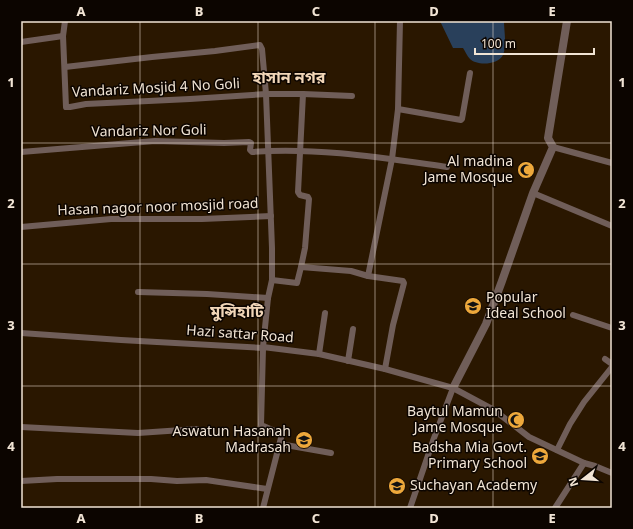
<svg xmlns="http://www.w3.org/2000/svg" width="633" height="529" viewBox="0 0 633 529" font-family="Georgia,'Noto Sans Bengali',serif">
  <style>
    .water { fill: #29405b }
    .lines { fill: none; stroke-linecap: round; stroke-linejoin: round }
    .minor { stroke: #705e59; stroke-width: 6 }
    .tertiary { stroke: #705e59; stroke-width: 8 }
    .grid { fill: none; stroke: #f1e4d4; stroke-width: 1; stroke-opacity: 0.55 }
    .labels { text-anchor: middle; dominant-baseline: central; stroke-width: 3; stroke-linejoin: round; paint-order: stroke }
    .street-label { font-size: 14px; fill: #f1e4d4; stroke: #0c0500 }
    .poi-label { font-size: 14px; fill: #f1e4d4; stroke: #0c0500; text-anchor: end }
    .quarter-label { font-size: 16px; font-weight: bold; fill: #f1d6b8; stroke: #0c0500 }
    .neatline { fill: none; stroke: #f1e4d4; stroke-width: 1.5 }
    .grid-label { font-size: 13px; text-anchor: middle; font-weight: bold; fill: #f1e4d4 }
  </style>
  <rect width="100%" height="100%" fill="#2a1700"/>
  <path class="water" d="M440,21H504C504,31 507,46 503,55C498,65 477,66 470,59C467,56 465,51 463,48H453Z"/>
  <g class="lines">
    <g class="minor">
      <polyline points="65,21 63,36 66,107 70,107 86,104 190,99 266,94 303,94 352,96"/>
      <polyline points="21,42 63,36"/>
      <polyline points="65,67 152,57 215,51 260,45 262,49 266,94 272,248 272,280 268,298 263,347"/>
      <polyline points="398,109 461,120 462,119 470,73"/>
      <polyline points="553,147 612,163"/>
      <path d="M21,152L155,141L224,143L249,142L251,143L250,150L252,152C317,147 383,158 447,167"/>
      <polyline points="533,193 612,226"/>
      <polyline points="21,227 111,219 202,219 271,216"/>
      <polyline points="301,267 305,248 309,199 308,197 300,195 298,192 303,94"/>
      <polyline points="368,276 392,159 398,109 400,21"/>
      <polyline points="272,280 297,283 301,267 351,271 368,276 403,281 404,283 393,325 385,369"/>
      <polyline points="138,292 207,294 268,298"/>
      <polyline points="573,315 612,328"/>
      <polyline points="21,333 121,340 263,348 263,347 319,354 385,369 453,388 494,410 529,437 584,463 595,466 612,473"/>
      <polyline points="319,354 325,313"/>
      <polyline points="605,359 612,364"/>
      <polyline points="348,361 353,329"/>
      <polyline points="21,427 138,433 197,429"/>
      <polyline points="280,444 331,453"/>
      <polyline points="557,450 570,424 584,402 612,367"/>
      <polyline points="21,481 57,479 151,479 177,481 206,480 267,489"/>
      <polyline points="263,508 282,434 261,425 263,348"/>
      <polyline points="410,508 434,438 453,388"/>
      <polyline points="555,508 584,463"/>
    </g>
    <polyline class="tertiary" points="453,388 486,324 502,281 533,193 553,147 548,138 567,21"/>
  </g>
  <path class="grid" d="M140,21V508M258,21V508M375,21V508M493,21V508M21,143H612M21,264H612M21,386H612"/>
  <defs>
    <g id="mosque-disc" transform="scale(0.9)"><circle r="9.5" fill="#eda83b" stroke="#0c0500"/><path d="M3.5-4.9A6 6 0 1 0 3.5 4.9A5 5 0 1 1 3.5-4.9Z" fill="#111"/></g>
    <g id="school-disc" transform="scale(0.9)"><circle r="9.5" fill="#eda83b" stroke="#0c0500"/><path d="M0-5L7-2L0 1L-7-2ZM-4 1L0 2.5L4 1V4Q0 6-4 4Z" fill="#111"/></g>
  </defs>
  <g fill-rule="evenodd">
    <use href="#mosque-disc" x="526" y="170"/>
    <use href="#school-disc" x="473" y="306"/>
    <use href="#mosque-disc" x="516" y="420"/>
    <use href="#school-disc" x="304" y="440"/>
    <use href="#school-disc" x="540" y="456"/>
    <use href="#school-disc" x="397" y="486"/>
  </g>
  <g class="labels">
    <g class="street-label">
      <text transform="translate(156 89) rotate(-3)">Vandariz Mosjid 4 No Goli</text>
      <text transform="translate(149 132) rotate(-1)">Vandariz Nor Goli</text>
      <text transform="translate(158 208) rotate(-2)">Hasan nagor noor mosjid road</text>
      <text transform="translate(240 335) rotate(4)">Hazi sattar Road</text>
    </g>
    <g class="poi-label">
      <text x="513" y="162">Al madina<tspan x="513" dy="16">Jame Mosque</tspan></text>
      <text x="486" y="298" text-anchor="start">Popular<tspan x="486" dy="16">Ideal School</tspan></text>
      <text x="503" y="412">Baytul Mamun<tspan x="503" dy="16">Jame Mosque</tspan></text>
      <text x="291" y="432">Aswatun Hasanah<tspan x="291" dy="16">Madrasah</tspan></text>
      <text x="527" y="448">Badsha Mia Govt.<tspan x="527" dy="16">Primary School</tspan></text>
      <text x="410" y="486" text-anchor="start">Suchayan Academy</text>
    </g>
    <g class="quarter-label">
      <text x="289" y="79">হাসান নগর</text>
      <text x="237" y="313">মুন্সিহাটি</text>
    </g>
  </g>
  <rect width="633" height="529" fill="none" stroke="#0c0500" stroke-width="44"/>
  <g transform="translate(583 479) rotate(253)" stroke="#0c0500" stroke-width="3" paint-order="stroke">
  <path d="M0-3L7 15L0 10L-7 15Z" fill="#f1e4d4"/>
  <text y="-6" font-size="11" font-weight="bold" text-anchor="middle" fill="#f1e4d4">N</text>
  </g>
  <path d="M475 48v6h119v-6" fill="none" stroke="#f1e4d4" stroke-width="2"/>
  <text x="481" y="48" font-size="12" fill="#f1e4d4" stroke="#0c0500" stroke-width="3" paint-order="stroke">100 m</text>
  <rect x="22" y="22" width="589" height="485" class="neatline"/>
  <g class="grid-label">
    <text x="81" y="16">A</text>
    <text x="199" y="16">B</text>
    <text x="316" y="16">C</text>
    <text x="434" y="16">D</text>
    <text x="552" y="16">E</text>
    <text x="11" y="87">1</text>
    <text x="622" y="87">1</text>
    <text x="11" y="208">2</text>
    <text x="622" y="208">2</text>
    <text x="11" y="330">3</text>
    <text x="622" y="330">3</text>
    <text x="11" y="451">4</text>
    <text x="622" y="451">4</text>
    <text x="81" y="523">A</text>
    <text x="199" y="523">B</text>
    <text x="316" y="523">C</text>
    <text x="434" y="523">D</text>
    <text x="552" y="523">E</text>
  </g>
</svg>
